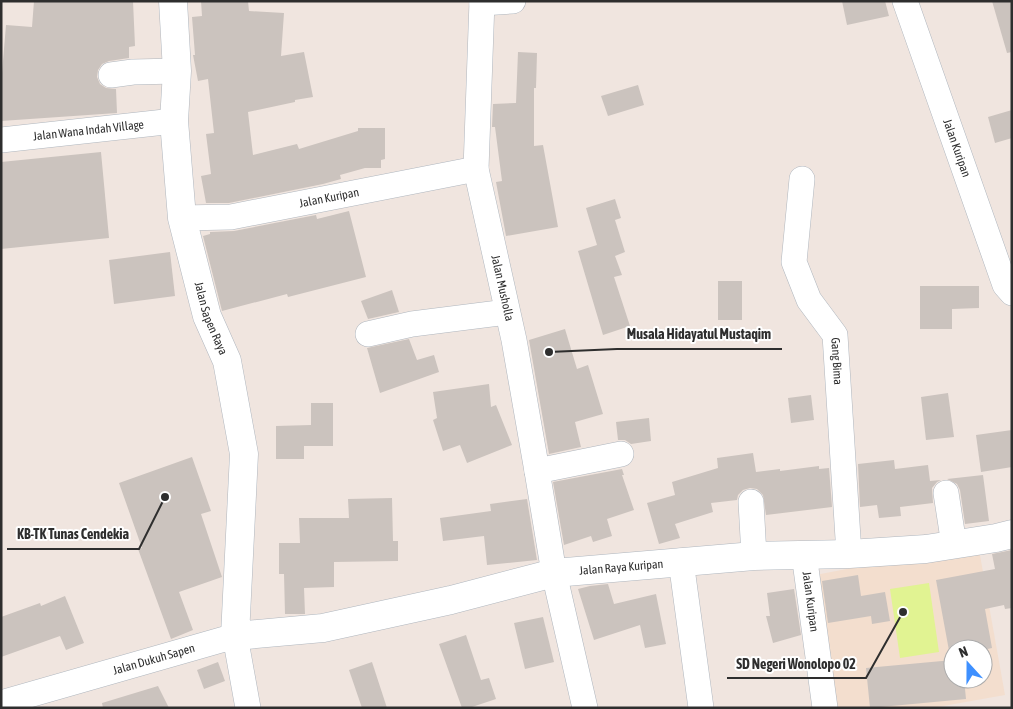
<svg xmlns="http://www.w3.org/2000/svg" width="1013" height="709" viewBox="0 0 1013 709" font-family="'Asap Condensed',sans-serif">
  <style>
    .education { fill: #f3dece; fill-rule: evenodd }
    .pitch { fill: #e1f392 }
    .building { fill: #cbc3be }
    .lines { fill: none; stroke-linecap: round; stroke-linejoin: round }
    .minor-casing { stroke: #afb6be; stroke-width: 26 }
    .tertiary-casing { stroke: #afb6be; stroke-width: 29 }
    .minor { stroke: #fff; stroke-width: 25 }
    .tertiary { stroke: #fff; stroke-width: 28 }
    .labels { text-anchor: middle; dominant-baseline: central; stroke-width: 4; stroke-linejoin: round; paint-order: stroke }
    .street-label { font-size: 12px; fill: #2e2e2e; stroke: #fff }
    .leader { fill: none; stroke: #2e2e2e; stroke-width: 2 }
    .callout-dot { fill: #2e2e2e; stroke: #fff; stroke-width: 2 }
    .callout-label { font-size: 14px; text-anchor: middle; font-weight: bold; fill: #2e2e2e; stroke: #fff; stroke-width: 4; stroke-linejoin: round; paint-order: stroke }
  </style>
  <rect width="100%" height="100%" fill="#f0e5df"/>
  <path class="education" d="M978,544L1005,695L932,708H833L810,576ZM953,649H983V679H953Z"/>
  <polygon class="pitch" points="929,583 939,652 900,658 890,589"/>
  <g class="building">
    <polygon points="34,1 133,1 135,46 129,47 129,58 109,61 102,64 98,70 97,77 100,84 106,88 116,89 117,113 1,121 1,85 6,25 32,27"/>
    <polygon points="201,1 248,1 249,11 284,13 281,56 304,52 313,97 295,100 295,102 248,112 253,155 297,144 299,149 358,131 358,128 385,128 385,159 381,160 381,168 365,168 340,175 341,179 323,184 229,203 206,203 201,176 211,174 206,134 214,133 208,79 198,81 193,55 195,55 192,17 202,16"/>
    <polygon points="842,1 885,1 889,16 847,25"/>
    <polygon points="992,1 1012,1 1012,52 1007,53"/>
    <polygon points="518,52 537,53 536,88 534,88 534,146 543,145 558,227 506,236 496,182 502,181 495,127 492,127 493,104 516,103"/>
    <polygon points="638,85 644,105 608,116 601,96"/>
    <polygon points="1012,110 1012,138 995,143 988,117"/>
    <polygon points="101,152 109,238 1,249 1,162"/>
    <polygon points="615,199 621,218 615,220 625,252 615,256 622,275 614,277 630,326 603,335 578,251 597,245 586,208"/>
    <polygon points="349,211 366,277 288,297 287,294 222,311 203,236 210,234 210,232 234,231 316,215 317,219"/>
    <polygon points="170,252 175,296 114,304 109,260"/>
    <rect x="718" y="281" width="24" height="39"/>
    <polygon points="920,286 979,286 979,308 952,309 952,329 920,329"/>
    <polygon points="392,290 399,312 368,319 361,301"/>
    <polygon points="565,329 577,369 588,365 603,414 575,422 581,447 549,454 529,340"/>
    <polygon points="409,339 417,360 434,355 439,372 380,393 367,348"/>
    <polygon points="489,384 491,407 496,405 512,445 467,463 460,445 443,451 433,420 437,418 433,392"/>
    <polygon points="948,393 954,437 926,440 921,397"/>
    <polygon points="811,395 814,420 791,423 788,398"/>
    <polygon points="311,403 333,403 333,446 304,446 304,459 276,459 276,426 311,425"/>
    <polygon points="649,418 651,441 631,444 625,440 618,440 616,422"/>
    <polygon points="1012,430 1012,467 981,472 976,435"/>
    <polygon points="753,453 756,472 780,469 780,471 819,466 819,469 829,468 832,507 766,515 763,495 757,489 750,488 743,490 738,495 737,500 711,503 713,512 675,524 680,538 659,544 647,503 675,495 672,482 718,468 717,458"/>
    <polygon points="192,457 211,511 201,514 222,577 179,592 193,630 171,639 138,549 142,548 119,483"/>
    <polygon points="894,460 895,469 928,465 930,481 941,480 937,482 932,488 933,503 900,507 901,516 879,518 877,505 860,507 858,464"/>
    <polygon points="622,469 624,475 622,475 634,510 607,519 612,536 593,542 591,536 564,545 553,482"/>
    <polygon points="983,475 989,521 965,524 960,490 957,484 947,479"/>
    <polygon points="392,498 393,541 398,541 398,561 334,562 334,587 304,588 305,614 285,614 284,574 279,574 279,543 300,543 299,518 349,518 348,499"/>
    <polygon points="527,499 537,560 487,565 484,536 443,541 440,518 491,511 490,504"/>
    <polygon points="1012,550 1012,608 1005,609 1004,605 985,609 992,648 983,650 953,649 953,655 950,656 936,580 995,569 992,554"/>
    <polygon points="858,575 861,596 885,592 890,621 872,624 871,616 828,623 822,581"/>
    <polygon points="608,584 614,604 656,594 666,644 645,648 640,625 594,640 578,589 590,586"/>
    <polygon points="794,589 801,635 773,643 766,616 770,616 767,593"/>
    <polygon points="65,596 84,643 66,650 60,636 1,657 1,617 40,603 41,606"/>
    <polygon points="543,617 554,662 525,669 514,623"/>
    <polygon points="466,635 481,680 489,678 496,699 469,708 462,708 439,644"/>
    <polygon points="953,660 953,679 964,679 966,699 870,708 866,668"/>
    <polygon points="218,662 225,681 204,689 197,670"/>
    <polygon points="372,662 387,708 362,708 349,670"/>
    <polygon points="158,686 169,708 103,708 102,703"/>
  </g>
  <g class="lines">
    <g class="minor-casing">
      <g id="minor">
        <path id="s1" d="M482,1L476,169L514,340L537,471L554,573L585,708"/>
        <path id="s2" d="M905,1L1005,285L1012,293"/>
        <polyline points="482,3 513,1"/>
        <polyline points="111,75 133,72 177,71"/>
        <path id="s3" d="M1,140L174,121"/>
        <path id="s4" d="M802,179L794,262L809,300L835,335L849,554"/>
        <path id="s5" d="M182,218L231,217L476,169"/>
        <polyline points="368,334 412,324 507,312"/>
        <polyline points="537,471 621,454"/>
        <polyline points="946,493 954,545"/>
        <polyline points="751,502 754,556"/>
        <path id="s6" d="M804,554L825,708"/>
        <polyline points="681,561 701,708"/>
        <path id="s7" d="M1,703L235,636L248,708"/>
      </g>
    </g>
    <g class="tertiary-casing">
      <g id="tertiary">
        <path id="s8" d="M173,1L177,71L174,121L182,218L207,316L227,361L244,454L235,636L323,628L451,600L554,573L754,556L849,554L926,549L996,538L1012,534"/>
      </g>
    </g>
    <use href="#minor" class="minor"/>
    <use href="#tertiary" class="tertiary"/>
  </g>
  <g class="labels">
    <g class="street-label">
      <text stroke="none"><textPath href="#s3" startOffset="88">Jalan Wana Indah Village</textPath></text>
      <text stroke="none"><textPath href="#s2" startOffset="156">Jalan Kuripan</textPath></text>
      <text stroke="none"><textPath href="#s5" startOffset="149">Jalan Kuripan</textPath></text>
      <text stroke="none"><textPath href="#s1" startOffset="290">Jalan Musholla</textPath></text>
      <text stroke="none"><textPath href="#s8" startOffset="322">Jalan Sapen Raya</textPath></text>
      <text stroke="none"><textPath href="#s4" startOffset="194">Gang Bima</textPath></text>
      <text stroke="none"><textPath href="#s8" startOffset="1038">Jalan Raya Kuripan</textPath></text>
      <text stroke="none"><textPath href="#s6" startOffset="48">Jalan Kuripan</textPath></text>
      <text stroke="none"><textPath href="#s7" startOffset="159">Jalan Dukuh Sapen</textPath></text>
    </g>
  </g>
  <path class="leader" d="M549 352L617 349H782M165 497L139 549H7M903 612L866 678H727"/>
  <g class="callout-dot">
    <circle cx="549" cy="352" r="5"/>
    <circle cx="165" cy="497" r="5"/>
    <circle cx="903" cy="612" r="5"/>
  </g>
  <g class="callout-label">
    <text x="699" y="339">Musala Hidayatul Mustaqim</text>
    <text x="73" y="539">KB-TK Tunas Cendekia</text>
    <text x="796" y="669">SD Negeri Wonolopo 02</text>
  </g>
  <rect width="1013" height="709" fill="none" stroke="#2e2e2e" stroke-width="5"/>
  <g transform="translate(968 664) rotate(339)"><circle r="24" fill="#ffffff" stroke="#ababab"/>
  <path d="M0-4L9 19L0 12L-9 19Z" fill="#3e90ff"/>
  <text y="-8" font-size="14" font-weight="bold" text-anchor="middle" fill="#2e2e2e">N</text>
  </g>
</svg>
